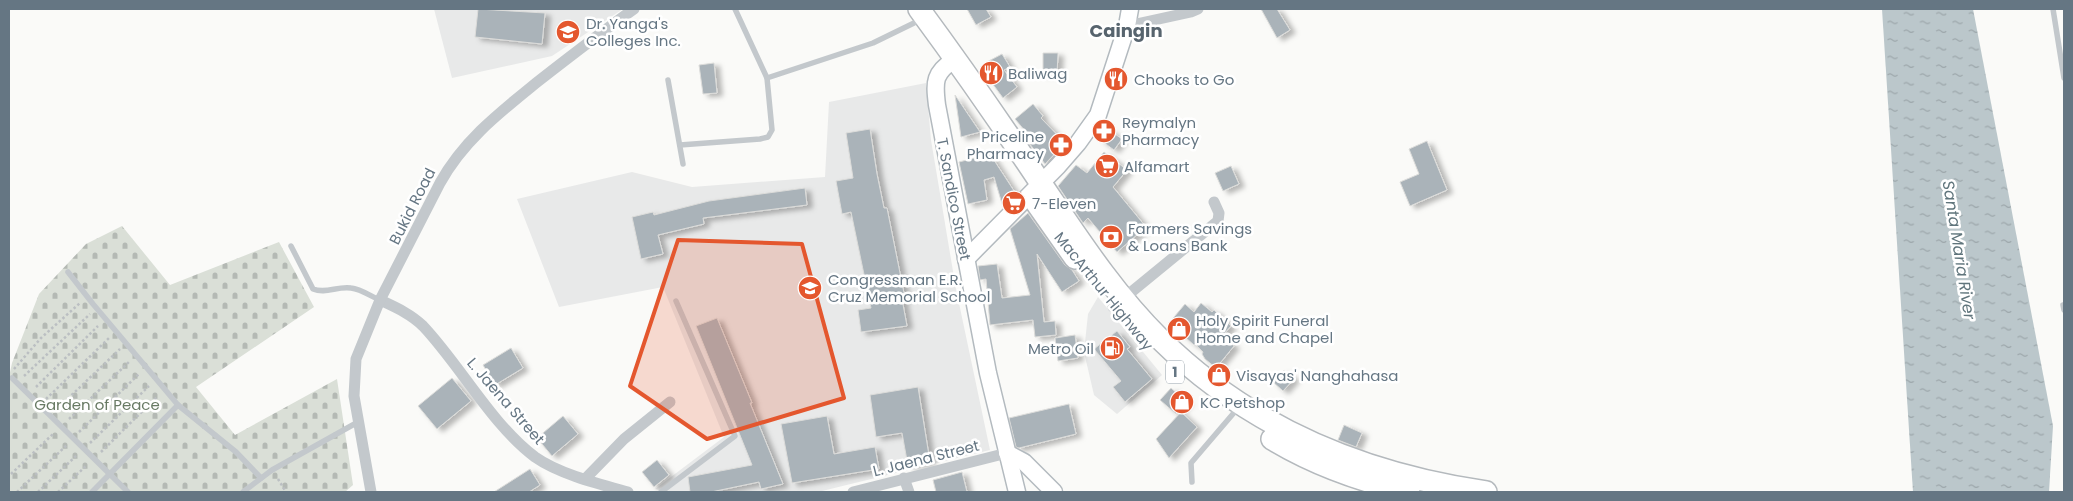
<svg xmlns="http://www.w3.org/2000/svg" width="2073" height="501" viewBox="0 0 2073 501" font-family="Poppins,sans-serif">
  <style>
    .built { fill: #e8e9e9 }
    .cemetery { fill: url(#cemetery-stones) }
    .water { fill: url(#water-ripples) }
    .building { fill: #aab3b9; stroke: #dcdcda; filter: url(#shadow) }
    .lines { fill: none; stroke-linecap: round; stroke-linejoin: round }
    .secondary-casing { stroke: #b3babf; stroke-width: 19 }
    .highway-casing { stroke: #b4b9bd; stroke-width: 24 }
    .path { stroke: #bbbfc2; stroke-width: 2.5; stroke-dasharray: 2.5 2.5; stroke-linecap: butt }
    .lane { stroke: #c3c8cc; stroke-width: 5.5 }
    .street { stroke: #c3c8cc; stroke-width: 11 }
    .secondary { stroke: #fff; stroke-width: 16 }
    .highway { stroke: #fff; stroke-width: 21 }
    .marked { fill: #e4572e; fill-opacity: 0.2; stroke: #e4572e; stroke-width: 4; stroke-linejoin: round }
    .labels { text-anchor: middle; dominant-baseline: central; stroke-width: 5; stroke-linejoin: round; paint-order: stroke }
    .shield { fill: #fff; stroke: #939fa8; stroke-width: 1 }
    .shield-label { font-size: 14px; font-weight: bold; fill: #657683 }
    .poi-label { font-size: 15px; fill: #657683; stroke: #fff; text-anchor: start }
    .street-label { font-size: 15px; fill: #657683; stroke: #fff }
    .park-label { font-size: 15px; fill: #687a64; stroke: #fff }
    .water-label { font-size: 16px; font-style: italic; fill: #60757c; stroke: #fff }
    .quarter-label { font-size: 18px; font-weight: bold; fill: #57646e; stroke: #fff }
  </style>
  <defs>
    <pattern id="cemetery-stones" width="16" height="16" patternUnits="userSpaceOnUse" patternTransform="scale(1.25)"><rect width="16" height="16" fill="#dadfd7"/><path d="M2 7V4a2 2 0 0 1 4 0v3zM10 15v-3a2 2 0 0 1 4 0v3z" fill="#b4b9b4"/></pattern>
    <pattern id="water-ripples" width="26" height="14" patternUnits="userSpaceOnUse" patternTransform="scale(1.25)"><rect width="26" height="14" fill="#bbc7cb"/><path d="M2 4q2-2 4 0t4 0M15 11q2-2 4 0t4 0" fill="none" stroke="#9ca6aa"/></pattern>
    <filter id="shadow"><feDropShadow dx="5.5" dy="3" stdDeviation="2.5" flood-color="#0004"/></filter>
  </defs>
  <rect width="100%" height="100%" fill="#fafaf8"/>
  <g class="built">
    <polygon points="434,9 623,9 552,56 452,78"/>
    <polygon points="926,83 931,140 956,289 990,450 818,492 666,492 655,489 724,437 663,287 559,307 517,199 632,172 692,187 825,177 829,102"/>
    <polygon points="1098,297 1162,375 1117,414 1094,395 1084,352 1088,314"/>
  </g>
  <polygon class="cemetery" points="122,226 170,285 279,242 314,307 196,387 235,435 337,379 353,485 345,492 9,492 9,377 12,363 39,294 86,244"/>
  <polygon class="water" points="1882,9 1973,9 2053,426 2049,492 1913,492"/>
  <g class="building">
    <polygon points="478,9 545,13 542,44 475,37"/>
    <polygon points="967,9 986,9 991,17 976,25"/>
    <polygon points="1261,9 1277,9 1290,30 1277,38"/>
    <polygon points="1043,53 1058,53 1057,74 1043,74"/>
    <polygon points="1002,54 1010,67 1004,70 1017,87 1003,98 992,83 983,64"/>
    <polygon points="714,63 717,93 703,94 699,65"/>
    <polygon points="955,95 980,132 961,137"/>
    <polygon points="1033,104 1043,116 1041,118 1065,143 1045,164 1023,135 1026,132 1015,119"/>
    <polygon points="870,129 877,174 884,208 887,208 905,298 902,299 907,326 861,332 858,310 871,308 851,212 842,214 836,181 853,178 846,133"/>
    <polygon points="1108,129 1122,139 1114,150 1099,139"/>
    <polygon points="1427,141 1447,190 1410,206 1400,182 1419,174 1409,149"/>
    <polygon points="1104,152 1127,170 1113,187 1146,227 1117,252 1088,218 1083,223 1058,186 1076,165 1087,173"/>
    <polygon points="990,154 1016,194 1003,207 994,177 984,180 987,200 968,204 959,162"/>
    <polygon points="1231,166 1239,184 1223,191 1215,173"/>
    <polygon points="805,188 807,205 703,218 704,224 658,235 663,254 641,259 632,217 653,212 654,215 709,201"/>
    <polygon points="1028,213 1065,265 1072,270 1079,281 1062,292 1037,254 1044,322 1055,321 1056,335 1035,337 1033,320 990,325 986,279 980,280 978,266 997,264 1002,298 1030,295 1010,229"/>
    <polygon points="1201,303 1212,312 1214,310 1231,326 1222,336 1234,346 1216,368 1205,359 1202,354 1203,352 1195,344 1194,345 1169,323 1185,304 1194,312"/>
    <polygon points="717,318 752,403 750,403 783,484 761,489 759,482 711,492 690,492 688,477 752,465 696,326"/>
    <polygon points="1117,331 1130,347 1127,349 1152,379 1125,402 1113,387 1121,381 1094,349"/>
    <polygon points="1075,335 1078,358 1058,361 1055,338"/>
    <polygon points="511,348 523,368 495,385 483,365"/>
    <polygon points="1284,370 1294,379 1283,391 1273,382"/>
    <polygon points="452,378 471,401 437,429 418,406"/>
    <polygon points="918,387 930,462 908,466 902,433 876,437 870,395"/>
    <polygon points="1171,388 1187,402 1176,414 1160,400"/>
    <polygon points="1069,404 1076,434 1019,448 1016,447 1009,418"/>
    <polygon points="1181,412 1197,427 1169,458 1156,439"/>
    <polygon points="563,416 578,434 552,456 537,438"/>
    <polygon points="827,416 834,454 875,447 879,469 792,483 781,424"/>
    <polygon points="1344,425 1362,433 1356,447 1338,440"/>
    <polygon points="657,460 669,475 654,487 642,472"/>
    <polygon points="530,469 540,485 529,492 494,492"/>
    <polygon points="962,472 967,492 936,492 933,480"/>
  </g>
  <g class="lines">
    <g class="secondary-casing">
      <g id="secondary">
        <path d="M955,59C934,73 934,81 937,105L988,373L1017,492"/>
        <polyline points="966,259 1058,166 1078,143 1098,115 1127,26 1130,9"/>
        <polyline points="1007,453 1024,462 1054,492"/>
      </g>
    </g>
    <g class="highway-casing">
      <g id="highway">
        <path d="M919,9C961,66 1002,125 1042,185C1078,238 1114,294 1160,339C1250,428 1362,474 1486,492"/>
        <polyline points="1035,201 1075,258"/>
        <path d="M1272,439C1315,465 1360,481 1409,492"/>
      </g>
    </g>
    <g class="path">
      <polyline points="14,369 41,338 80,303"/>
      <polyline points="24,376 90,314"/>
      <polyline points="36,387 98,326"/>
      <polyline points="46,399 109,338"/>
      <polyline points="57,409 120,349"/>
      <polyline points="69,419 130,361"/>
      <polyline points="79,432 140,373"/>
      <polyline points="90,443 149,386"/>
      <polyline points="101,452 158,396"/>
      <polyline points="11,474 54,433"/>
      <polyline points="278,479 286,492"/>
      <polyline points="17,492 67,445"/>
      <polyline points="38,492 77,455"/>
      <polyline points="58,492 86,466"/>
    </g>
    <g class="lane">
      <polyline points="2053,9 2064,78"/>
      <polyline points="767,78 873,43 914,23"/>
      <polyline points="668,80 683,164"/>
      <polyline points="680,145 760,139 768,137 772,130 767,78 735,9"/>
      <path d="M291,246L313,289C326,294 337,286 351,288C361,289 372,297 380,300"/>
      <polyline points="68,272 93,304 178,405 236,452 261,478"/>
      <polyline points="2063,305 2064,310"/>
      <polyline points="12,378 128,492"/>
      <polyline points="1192,482 1191,463 1238,408"/>
      <polyline points="92,492 178,405"/>
      <polyline points="243,492 272,470 358,422"/>
      <polyline points="661,492 735,436 676,301"/>
    </g>
    <g class="street">
      <polyline points="1127,26 1191,12 1198,9"/>
      <path d="M380,300C395,307 411,314 423,326C460,365 492,425 535,457C559,474 599,484 628,492"/>
      <polyline points="1113,307 1218,221 1219,213 1214,202"/>
      <polyline points="904,478 909,492"/>
      <polyline points="585,479 624,439 670,402"/>
      <path d="M371,492L354,396L356,359L380,300L440,183C463,141 499,113 536,83C568,58 600,33 634,9"/>
      <polyline points="853,492 1007,453"/>
    </g>
    <use href="#secondary" class="secondary"/>
    <use href="#highway" class="highway"/>
  </g>
  <path class="marked" d="M678,240L802,244L844,398L707,439L630,386Z"/>
  <defs>
    <g id="university-disc" transform="scale(1.25)"><circle r="9.5" fill="#e4572e" stroke="#fff"/><path d="M0-5L7-2L0 1L-7-2ZM-4 1L0 2.5L4 1V4Q0 6-4 4Z" fill="#fff"/></g>
    <g id="restaurant-disc" transform="scale(1.25)"><circle r="9.5" fill="#e4572e" stroke="#fff"/><path d="M-5-6h1v4h1v-4h1v4h1v-4h1v5L-1.5 .5V6h-2V.5L-5-1ZM5-6V6H3V1.5H1.5Q1.5-4 5-6Z" fill="#fff"/></g>
    <g id="pharmacy-disc" transform="scale(1.25)"><circle r="9.5" fill="#e4572e" stroke="#fff"/><path d="M-2-6h4v4h4v4h-4v4h-4v-4h-4v-4h4Z" fill="#fff"/></g>
    <g id="supermarket-disc" transform="scale(1.25)"><circle r="9.5" fill="#e4572e" stroke="#fff"/><path d="M-6-5.5h2.5l.6 2H6L4.5 2H-2.5L-4.4-4H-6ZM-1.5 3.2a1.3 1.3 0 1 0 .1 0ZM3 3.2a1.3 1.3 0 1 0 .1 0Z" fill="#fff"/></g>
    <g id="bank-disc" transform="scale(1.25)"><circle r="9.5" fill="#e4572e" stroke="#fff"/><path d="M-6-4H6V4H-6ZM0-2.3a2.3 2.3 0 1 0 0 4.6a2.3 2.3 0 1 0 0-4.6Z" fill="#fff"/></g>
    <g id="school-disc" transform="scale(1.25)"><circle r="9.5" fill="#e4572e" stroke="#fff"/><path d="M0-5L7-2L0 1L-7-2ZM-4 1L0 2.5L4 1V4Q0 6-4 4Z" fill="#fff"/></g>
    <g id="shop-disc" transform="scale(1.25)"><circle r="9.5" fill="#e4572e" stroke="#fff"/><path d="M-5-2.5h2.3a2.7 3.5 0 0 1 5.4 0H5L5.5 6h-11ZM-1.5-2.5h3a1.5 2.3 0 0 0-3 0Z" fill="#fff"/></g>
    <g id="fuel-disc" transform="scale(1.25)"><circle r="9.5" fill="#e4572e" stroke="#fff"/><path d="M-5.5-6h7V0h2V4h1.3V-2.5L3-4.5l.8-.8L6-3V5H2.5V1h-1V6h-7ZM-4.2-4.7v3.2H.2V-4.7Z" fill="#fff"/></g>
  </defs>
  <g fill-rule="evenodd">
    <use href="#university-disc" x="568" y="32"/>
    <use href="#restaurant-disc" x="991" y="73"/>
    <use href="#restaurant-disc" x="1116" y="79"/>
    <use href="#pharmacy-disc" x="1104" y="131"/>
    <use href="#pharmacy-disc" x="1061" y="145"/>
    <use href="#supermarket-disc" x="1107" y="166"/>
    <use href="#supermarket-disc" x="1014" y="203"/>
    <use href="#bank-disc" x="1111" y="237"/>
    <use href="#school-disc" x="810" y="288"/>
    <use href="#shop-disc" x="1179" y="329"/>
    <use href="#fuel-disc" x="1112" y="348"/>
    <use href="#shop-disc" x="1219" y="375"/>
    <use href="#shop-disc" x="1182" y="402"/>
  </g>
  <g class="labels">
    <rect class="shield" x="1166" y="360.5" width="18" height="23" rx="4"/>
    <g class="shield-label">
      <text x="1175" y="372">1</text>
    </g>
    <g class="poi-label">
      <text x="586" y="23">Dr. Yanga's<tspan x="586" dy="17">Colleges Inc.</tspan></text>
      <text x="1008" y="73">Baliwag</text>
      <text x="1134" y="79">Chooks to Go</text>
      <text x="1122" y="122">Reymalyn<tspan x="1122" dy="17">Pharmacy</tspan></text>
      <text x="1044" y="136" text-anchor="end">Priceline<tspan x="1044" dy="17">Pharmacy</tspan></text>
      <text x="1124" y="166">Alfamart</text>
      <text x="1032" y="203">7-Eleven</text>
      <text x="1128" y="228">Farmers Savings<tspan x="1128" dy="17">&amp; Loans Bank</tspan></text>
      <text x="828" y="279">Congressman E.R.<tspan x="828" dy="17">Cruz Memorial School</tspan></text>
      <text x="1196" y="320">Holy Spirit Funeral<tspan x="1196" dy="17">Home and Chapel</tspan></text>
      <text x="1094" y="348" text-anchor="end">Metro Oil</text>
      <text x="1236" y="375">Visayas' Nanghahasa</text>
      <text x="1200" y="402">KC Petshop</text>
    </g>
    <g class="street-label">
      <text transform="translate(954 199) rotate(79)">T. Sandico Street</text>
      <text transform="translate(412 206) rotate(-63)">Bukid Road</text>
      <text transform="translate(1104 291) rotate(51)">MacArthur Highway</text>
      <text transform="translate(506 401) rotate(49)">L. Jaena Street</text>
      <text transform="translate(926 458) rotate(-14)">L. Jaena Street</text>
    </g>
    <g class="park-label">
      <text x="97" y="404">Garden of Peace</text>
    </g>
    <g class="water-label">
      <text transform="translate(1959 250) rotate(81)">Santa Maria River</text>
    </g>
    <g class="quarter-label">
      <text x="1126" y="30">Caingin</text>
    </g>
  </g>
  <rect width="2073" height="501" fill="none" stroke="#657683" stroke-width="20"/>
</svg>
